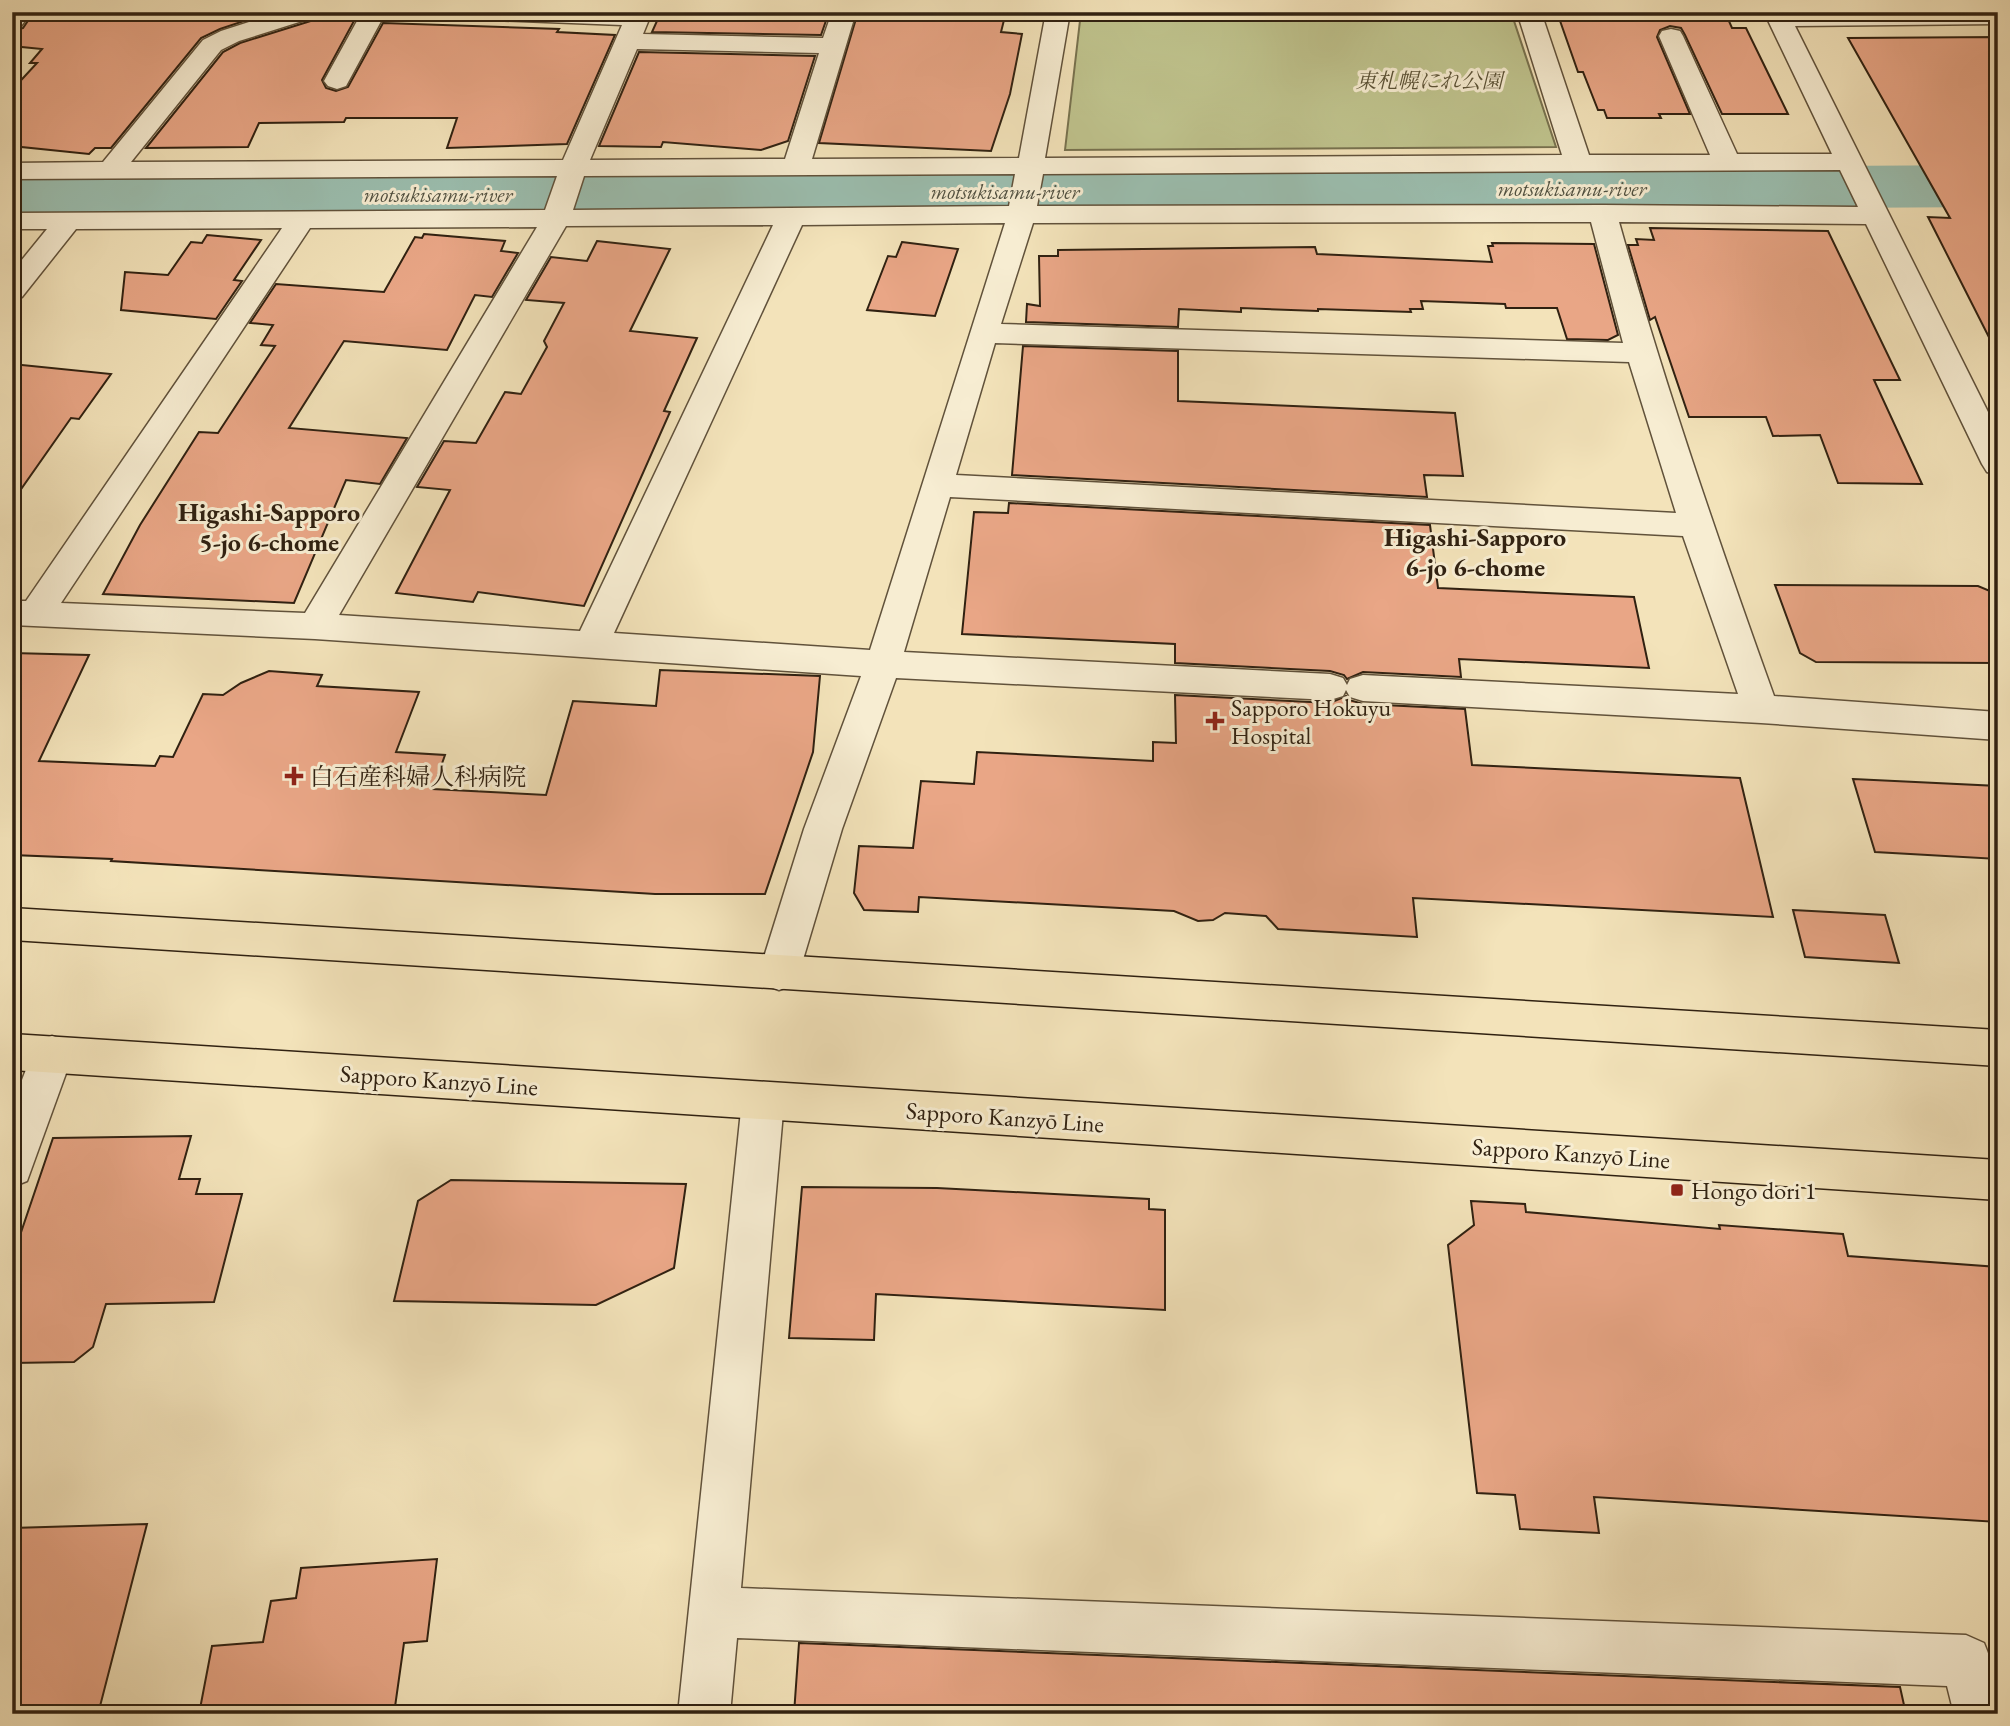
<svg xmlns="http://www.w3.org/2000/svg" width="2010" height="1726" viewBox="0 0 2010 1726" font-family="'EB Garamond','Noto Serif JP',serif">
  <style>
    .green { fill: #bfc38d; stroke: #78724f; stroke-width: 2 }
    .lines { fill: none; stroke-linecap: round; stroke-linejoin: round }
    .river { fill: #9bbeaf; fill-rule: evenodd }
    .building { fill: #e9a686; stroke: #302111; stroke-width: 2 }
    .minor-casing { stroke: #61523b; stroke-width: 3 }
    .major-casing { stroke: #302111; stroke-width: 3 }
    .minor { fill: #f7edd2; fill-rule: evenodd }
    .major { fill: #f3e3ba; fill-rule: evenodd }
    .poi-dot { fill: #8f2418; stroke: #f7edd2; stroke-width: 2.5 }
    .labels { text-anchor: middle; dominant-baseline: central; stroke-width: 6; stroke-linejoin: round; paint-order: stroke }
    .far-park-label { font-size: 21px; font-style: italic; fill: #5b5236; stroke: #f7edd2 }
    .far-water-label { font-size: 21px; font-style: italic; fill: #505040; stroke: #f7edd2 }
    .poi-label { font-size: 24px; fill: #302111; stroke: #f7edd2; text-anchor: start }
    .street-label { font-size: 24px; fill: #302111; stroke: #f7edd2 }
    .neighbourhood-label { font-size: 26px; font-weight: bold; fill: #302111; stroke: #f7edd2 }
  </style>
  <rect width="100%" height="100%" fill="#f3e3ba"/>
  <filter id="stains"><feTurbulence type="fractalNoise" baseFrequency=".00286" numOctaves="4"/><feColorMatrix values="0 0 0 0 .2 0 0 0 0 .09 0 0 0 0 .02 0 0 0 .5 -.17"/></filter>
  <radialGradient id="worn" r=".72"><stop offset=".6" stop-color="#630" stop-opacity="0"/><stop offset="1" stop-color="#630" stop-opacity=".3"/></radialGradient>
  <polygon class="green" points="1081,12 1511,12 1556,147 1065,150"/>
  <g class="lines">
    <polygon class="river" points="1998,165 1998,207 12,218 12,176"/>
  </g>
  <g class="building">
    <polygon points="34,12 221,12 262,15 220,29 201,38 111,148 95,148 89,154 12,146 12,90 37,63 30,63 42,49 12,46 12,30 23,28"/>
    <polygon points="661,12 829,12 821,35 652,32"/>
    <polygon points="858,12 1006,12 1001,32 1022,34 1010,94 991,151 819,143"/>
    <polygon points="1648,12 1725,12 1732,28 1746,28 1788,114 1722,114 1685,35 1681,28 1670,26 1660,30 1657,37 1690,114 1659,114 1661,118 1607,118 1604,110 1598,110 1583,72 1578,72 1558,15 1649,16"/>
    <polygon points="317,19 354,21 322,80 326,88 336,91 348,87 383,23 559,29 557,32 615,35 567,144 447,148 457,118 346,118 344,122 259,123 248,147 146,148 223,52 240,43"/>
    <polygon points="1998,37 1998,355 1928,217 1950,218 1848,38"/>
    <polygon points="639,52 815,56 788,141 761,150 663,142 661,147 599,146"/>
    <polygon points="1650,228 1828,231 1900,380 1874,380 1922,484 1838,483 1820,435 1773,436 1766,417 1689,417 1655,317 1650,320 1628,245 1638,245 1636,239 1654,240"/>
    <polygon points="424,234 505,241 501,251 518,253 492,297 475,295 447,350 344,341 289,428 407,438 380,484 346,480 294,603 103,594 140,525 199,432 218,433 275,346 261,345 273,325 250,323 276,284 384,292 415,237 422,238"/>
    <polygon points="207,235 261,240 234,280 242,281 216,319 121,310 125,272 168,275 191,242 202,243"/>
    <polygon points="597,241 670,249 630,331 697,338 664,411 670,412 584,606 478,592 473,602 396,593 450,490 417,487 444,441 476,443 505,392 521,394 547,347 544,341 564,303 526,300 551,257 587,261"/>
    <polygon points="902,242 958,249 935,316 867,310 888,256 896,257"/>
    <polygon points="1492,243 1594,244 1618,335 1608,340 1567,339 1557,308 1506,308 1505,304 1421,301 1423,309 1410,309 1411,312 1318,309 1318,311 1241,308 1241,312 1179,309 1178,327 1026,322 1027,304 1040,306 1039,256 1058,256 1058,250 1315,247 1317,254 1492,262 1488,246 1493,246"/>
    <polygon points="1023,346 1178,351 1178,401 1455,413 1463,476 1424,475 1427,497 1012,475"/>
    <polygon points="12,364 111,374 79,419 71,418 12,502"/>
    <polygon points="1009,503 1430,525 1438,588 1634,597 1649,668 1459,659 1461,677 1363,672 1347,679 1344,675 1330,671 1175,663 1175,644 962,634 974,512 1008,513"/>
    <polygon points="1775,585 1978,586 1990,591 1998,608 1998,663 1816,662 1800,653"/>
    <polygon points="12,653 89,655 39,761 155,766 160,756 173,757 203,694 223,695 241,683 269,671 322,675 317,686 419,692 396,752 445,755 433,789 546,795 573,701 656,706 660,670 820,676 813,752 765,894 655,894 111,861 112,859 12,855"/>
    <polygon points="1175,695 1330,703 1346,696 1349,700 1363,704 1465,709 1472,765 1740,778 1773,917 1413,898 1417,937 1278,929 1266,916 1225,913 1213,920 1198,921 1174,911 919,897 918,912 864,910 854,893 859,846 913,848 921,781 974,784 977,752 1153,761 1153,742 1176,743"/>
    <polygon points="1853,779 1998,786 1998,859 1875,852"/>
    <polygon points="1793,910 1885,915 1899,963 1805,957"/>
    <polygon points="191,1136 179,1179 200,1179 196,1194 242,1194 214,1302 106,1304 93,1347 74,1362 12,1363 12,1259 53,1138"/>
    <polygon points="451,1180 686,1184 674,1268 596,1305 394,1301 418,1201"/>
    <polygon points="802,1187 937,1188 1149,1199 1149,1209 1165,1210 1165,1310 876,1294 874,1340 789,1338"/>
    <polygon points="1471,1201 1525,1204 1526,1212 1720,1229 1719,1225 1843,1234 1848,1256 1998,1267 1998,1522 1594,1497 1599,1533 1520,1529 1515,1495 1477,1493 1448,1245 1474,1225"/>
    <polygon points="147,1524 98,1714 12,1714 12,1528"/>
    <polygon points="437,1559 427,1641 404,1643 394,1714 199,1714 212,1646 263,1642 271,1601 296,1598 301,1568"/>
    <polygon points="799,1643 1900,1687 1906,1714 794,1714"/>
  </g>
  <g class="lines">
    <g class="minor-casing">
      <g id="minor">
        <polygon points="12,12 32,12 21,26 12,28"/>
        <path d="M280,12H318L315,17L239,41L221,50L131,162L563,160L622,25L467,19L458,17L455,12H652L643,34L823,38L832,12H856L812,159L1019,158L1046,12H1070L1045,158L1562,155L1517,12H1541L1589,155H1710L1659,36L1662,31L1671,29L1680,31L1683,36L1737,154H1832L1764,12H1998V24L1795,26L1998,432V475L1987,472L1982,464L1866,224L1619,222C1664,383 1718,540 1774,696L1998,712V740L1761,723L1363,701L1350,697L1346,690L1343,696L1330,700L896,678L842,829L799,973L793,985L779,990L765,985L759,973L804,829L861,676L315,639L12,625V601H26L282,228L76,229L22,297L12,300V272L47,229H12V213L545,210L557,176L12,179V163L103,162L203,40L221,31ZM637,49L819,53L785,159L590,160ZM1840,170L1858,207L1603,205L1037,206L1043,174ZM1015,174L1009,206L573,210L584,176ZM1591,222L1623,343L1001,324L1033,223ZM1005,223L870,650L614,633L802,225ZM773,225L580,631L339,615L566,226ZM537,227L305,613L61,603L310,228ZM995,343L1629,362L1676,513L956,475ZM950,497L1683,536L1738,694L1363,675L1350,679L1347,685L1343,678L1330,674L904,652Z"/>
        <polygon points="362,12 386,12 346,86 337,89 328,86 324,81"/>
        <polygon points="52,1036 67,1041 73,1054 27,1181 12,1187 12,1106 37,1041"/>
        <path d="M763,1082L778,1088L784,1101L741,1588L1966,1635L1984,1643C1994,1667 1998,1687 1998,1714H1954L1947,1686L737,1638L730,1714H678L742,1101L748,1088Z"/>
      </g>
    </g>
    <g class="major-casing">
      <g id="major">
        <polygon points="12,908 1998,1030 1998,1066 12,940"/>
        <polygon points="12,1034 1998,1160 1998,1200 12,1070"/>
      </g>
    </g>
    <use href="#minor" class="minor"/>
    <use href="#major" class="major"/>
  </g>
  <g class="poi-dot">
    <path d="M1211.5 710.5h7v7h7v7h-7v7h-7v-7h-7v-7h7z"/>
    <path d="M290.5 765.5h7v7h7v7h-7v7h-7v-7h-7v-7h7z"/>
    <rect x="1670" y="1183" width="14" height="14" rx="3.5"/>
  </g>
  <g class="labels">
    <g class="far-park-label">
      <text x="1429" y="80">東札幌にれ公園</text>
    </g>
    <g class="far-water-label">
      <text x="1572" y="188">motsukisamu-river</text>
      <text x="1005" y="191">motsukisamu-river</text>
      <text x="438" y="194">motsukisamu-river</text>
    </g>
    <g class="poi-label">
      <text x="1231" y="707">Sapporo Hokuyu<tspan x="1231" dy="28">Hospital</tspan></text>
      <text x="310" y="776">白石産科婦人科病院</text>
      <text x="1691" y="1190">Hongo dori 1</text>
    </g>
    <g class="street-label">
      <text transform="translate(439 1080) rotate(4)">Sapporo Kanzyō Line</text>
      <text transform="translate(1005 1117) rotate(4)">Sapporo Kanzyō Line</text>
      <text transform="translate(1571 1153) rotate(4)">Sapporo Kanzyō Line</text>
    </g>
    <g class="neighbourhood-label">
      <text x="269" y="512">Higashi-Sapporo<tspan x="269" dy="30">5-jo 6-chome</tspan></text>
      <text x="1475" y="537">Higashi-Sapporo<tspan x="1475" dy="30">6-jo 6-chome</tspan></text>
    </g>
  </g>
  <rect width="2010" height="1726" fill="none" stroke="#f3e3ba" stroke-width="42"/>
  <rect x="14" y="14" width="1982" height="1698" fill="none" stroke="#302111" stroke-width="3.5"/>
  <rect x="21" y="21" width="1968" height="1684" fill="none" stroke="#302111" stroke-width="2"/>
  <rect width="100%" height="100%" filter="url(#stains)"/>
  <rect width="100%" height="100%" fill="url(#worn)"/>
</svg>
